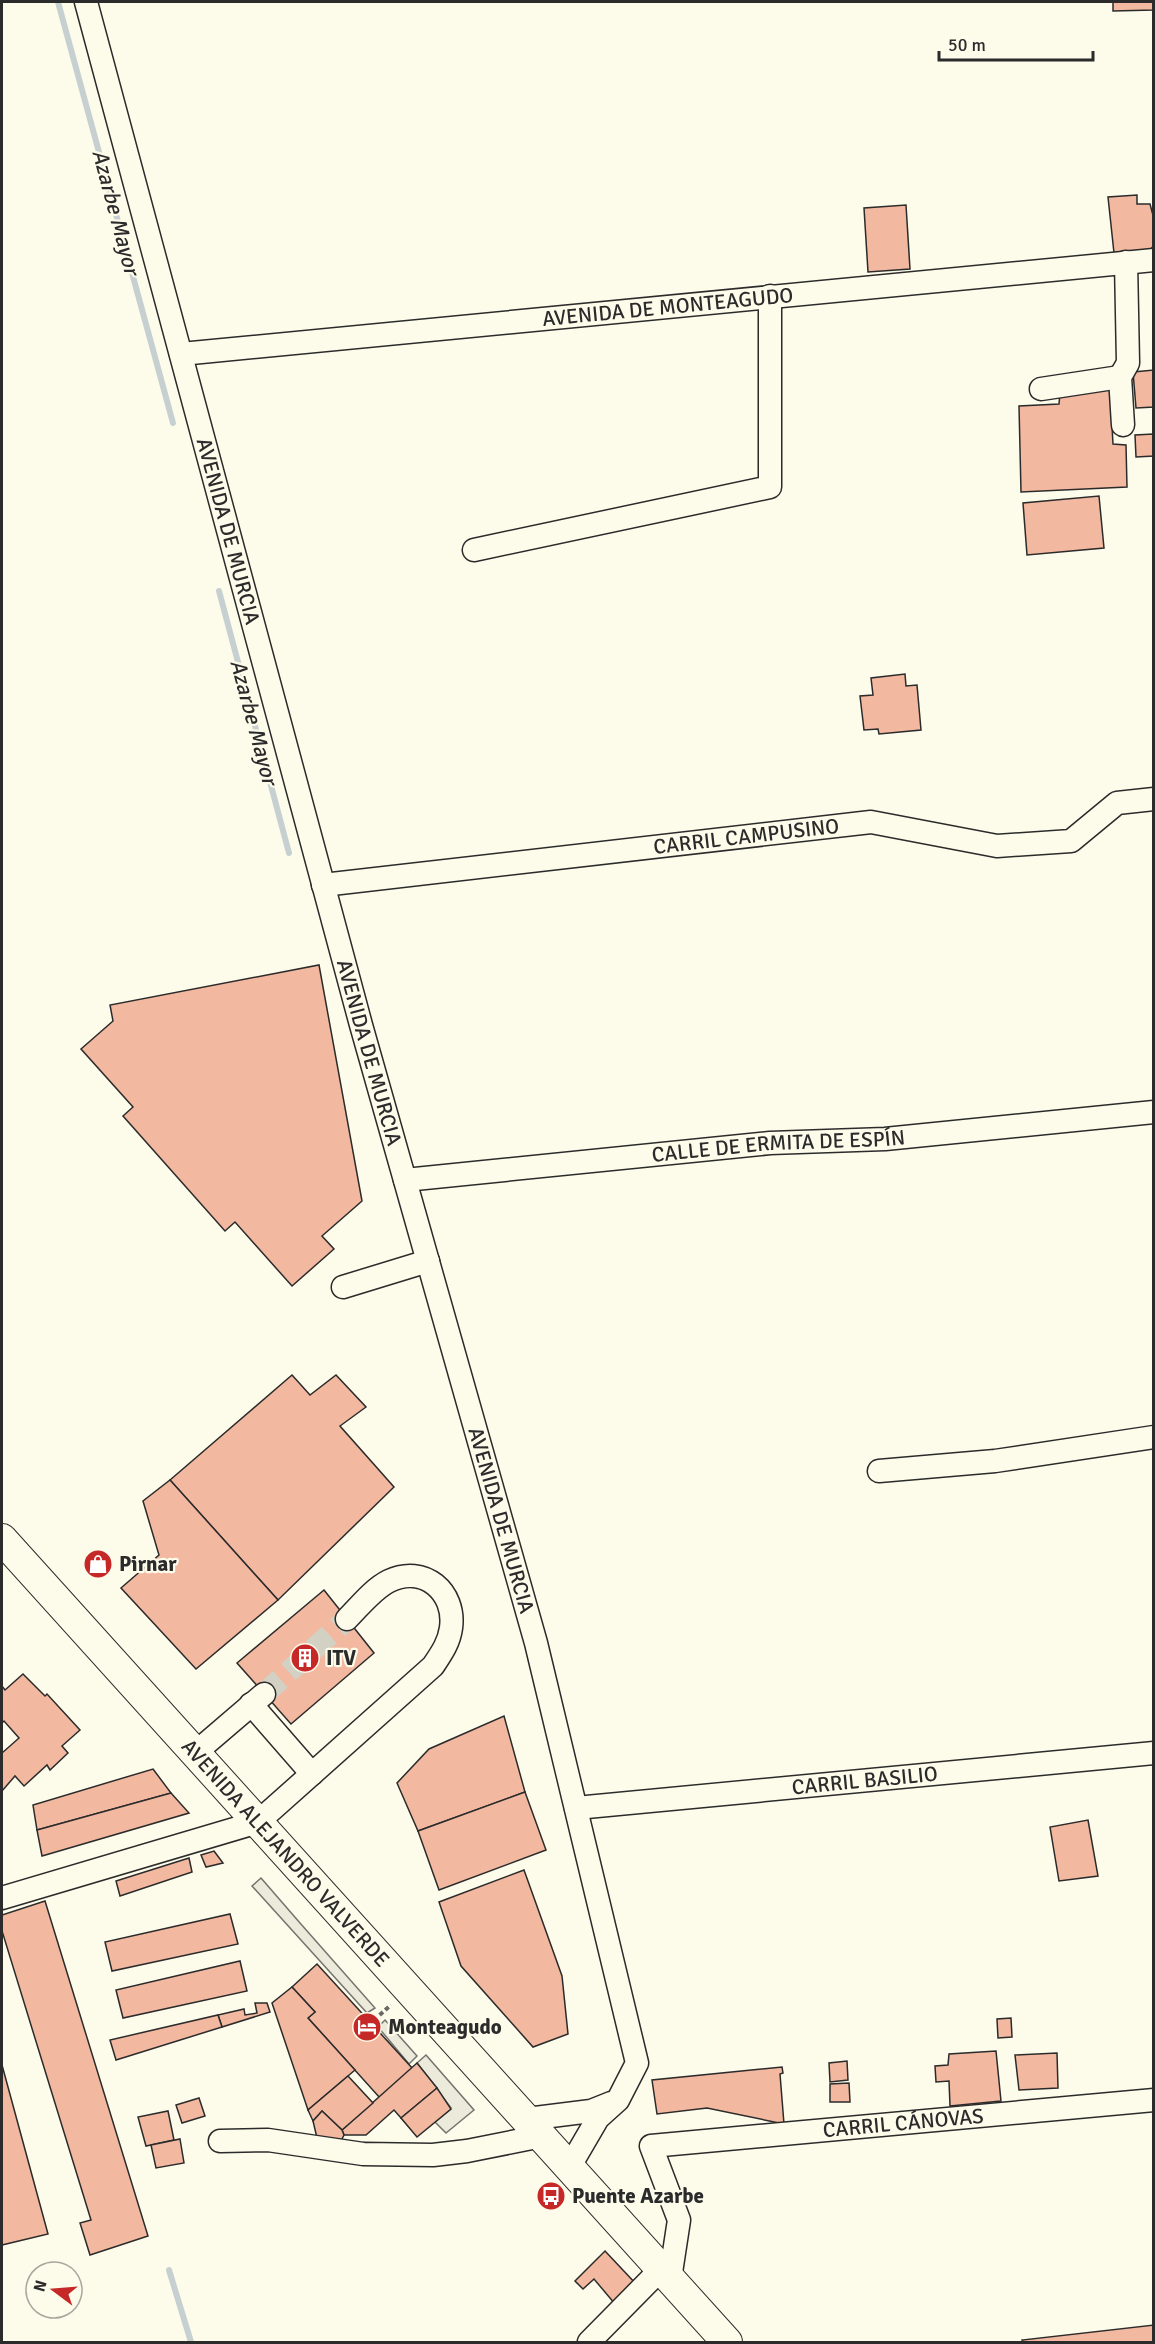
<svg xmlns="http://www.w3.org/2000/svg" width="1155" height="2344" viewBox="0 0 1155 2344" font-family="Signika,sans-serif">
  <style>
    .parking { fill: #eceadb; stroke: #74746e; stroke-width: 1.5 }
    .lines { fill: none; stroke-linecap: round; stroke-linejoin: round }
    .stream { stroke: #c7d0d0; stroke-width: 6 }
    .building { fill: #f2b8a0; stroke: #2b2b2b; stroke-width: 1.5 }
    .minor-tunnel { stroke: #d3d1c4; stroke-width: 22; stroke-dasharray: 22 11; stroke-linecap: butt }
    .minor-casing { stroke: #2b2b2b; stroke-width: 25 }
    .major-casing { stroke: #2b2b2b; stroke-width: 32 }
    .path { stroke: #6a6964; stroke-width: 4; stroke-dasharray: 4.5 3; stroke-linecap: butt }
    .minor { stroke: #fdfbea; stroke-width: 22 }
    .major { stroke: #fdfbea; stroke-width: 30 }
    .labels { text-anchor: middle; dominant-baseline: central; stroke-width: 4.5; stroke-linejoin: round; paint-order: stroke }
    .street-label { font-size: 21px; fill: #2b2b2b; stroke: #fdfbea }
    .poi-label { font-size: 21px; font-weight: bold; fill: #2b2b2b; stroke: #fdfbea; text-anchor: start }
    .water-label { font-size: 22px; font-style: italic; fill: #2b2b2b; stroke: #fdfbea }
  </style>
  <rect width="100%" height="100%" fill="#fdfbea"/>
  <g class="parking">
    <polygon points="261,1878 300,1923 375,2008 367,2013 252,1886"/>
    <polygon points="385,2020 417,2056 409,2064 378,2027"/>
    <polygon points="426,2055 474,2110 446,2133 435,2122 451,2108 417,2063"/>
  </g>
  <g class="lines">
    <g class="stream">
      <polyline points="58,2 173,423"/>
      <polyline points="219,591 289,853"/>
      <polyline points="169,2270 191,2342"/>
    </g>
  </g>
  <g class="building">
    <polygon points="1113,2 1154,2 1154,10 1113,11"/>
    <polygon points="1137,195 1137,204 1150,204 1154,219 1154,245 1151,249 1114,253 1108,197"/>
    <polygon points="906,205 910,269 868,272 864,208"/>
    <polygon points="1154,370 1154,407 1136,408 1133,372"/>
    <polygon points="1110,390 1113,444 1126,445 1127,487 1021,492 1019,406 1059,404 1060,393"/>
    <polygon points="1153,434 1154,456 1136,457 1135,435"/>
    <polygon points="1099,496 1104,548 1027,555 1023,503"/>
    <polygon points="905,674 906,686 917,685 921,730 879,734 878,729 864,730 860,696 873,695 871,678"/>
    <polygon points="319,965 362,1201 322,1236 334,1249 292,1286 235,1222 225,1231 123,1116 133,1107 81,1049 113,1021 110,1005"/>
    <polygon points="292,1375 310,1395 336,1375 366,1407 340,1426 394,1487 278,1600 170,1480"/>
    <polygon points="170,1480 278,1600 196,1669 121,1588 159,1555 143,1501"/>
    <polygon points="324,1590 374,1653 291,1724 237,1663"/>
    <polygon points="23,1674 45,1696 47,1694 80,1730 62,1746 68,1753 50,1770 47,1765 24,1786 15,1776 2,1791 2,1753 19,1738 4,1721 2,1723 2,1686 5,1690"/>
    <polygon points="504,1716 525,1792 418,1831 397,1783 429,1749"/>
    <polygon points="153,1769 171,1793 37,1830 33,1805"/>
    <polygon points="525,1792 546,1850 439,1890 418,1831"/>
    <polygon points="171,1793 189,1813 42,1856 37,1830"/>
    <polygon points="1088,1820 1098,1876 1059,1881 1050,1827"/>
    <polygon points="214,1851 223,1863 206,1867 201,1855"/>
    <polygon points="189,1858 192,1872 120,1896 116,1881"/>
    <polygon points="524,1870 562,1976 568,2034 533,2047 461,1966 439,1902"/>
    <polygon points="45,1901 148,2236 90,2255 80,2223 91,2220 2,1931 2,1915"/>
    <polygon points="230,1914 238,1944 112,1971 105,1942"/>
    <polygon points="240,1961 247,1991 123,2018 116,1990"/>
    <polygon points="317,1964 413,2069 380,2098 308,2018 315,2012 292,1987"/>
    <polygon points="292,1987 315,2012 308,2018 355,2070 308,2110 272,2003"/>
    <polygon points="255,2003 267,2003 270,2012 222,2027 218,2015 244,2009 245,2015 257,2013"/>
    <polygon points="218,2015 222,2027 116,2060 110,2040"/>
    <polygon points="1011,2018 1012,2037 998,2038 997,2019"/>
    <polygon points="996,2051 1001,2101 950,2106 949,2081 936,2082 935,2066 948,2065 949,2054"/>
    <polygon points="1057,2053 1058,2088 1019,2090 1015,2055"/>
    <polygon points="847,2061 848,2080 830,2082 829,2063"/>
    <polygon points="417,2063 437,2088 401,2118 394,2110 366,2135 344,2135 342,2130"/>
    <polygon points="2,2065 48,2234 2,2245"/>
    <polygon points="782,2067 783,2073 780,2074 784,2124 707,2108 657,2114 652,2080"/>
    <polygon points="348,2076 373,2103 342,2130 322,2111 313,2121 308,2110"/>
    <polygon points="849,2083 850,2102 830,2102 830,2084"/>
    <polygon points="437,2088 451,2109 417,2137 401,2118"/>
    <polygon points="199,2098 205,2116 182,2123 176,2105"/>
    <polygon points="168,2111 174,2140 146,2146 138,2117"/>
    <polygon points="322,2111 342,2130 344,2135 341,2141 317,2138 313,2121"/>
    <polygon points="180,2139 184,2163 156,2168 151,2145"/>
    <polygon points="605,2251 637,2285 615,2304 594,2279 583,2289 575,2281"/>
    <polygon points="1154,2325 1154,2342 1023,2342 1022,2340"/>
  </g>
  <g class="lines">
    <polyline class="minor-tunnel" points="264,1694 347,1619"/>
    <g class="minor-casing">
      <g id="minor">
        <path id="s1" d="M86,2L361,1025L536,1643L637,2063L618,2100L598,2118L570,2166"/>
        <path id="s2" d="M181,354L1154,260"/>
        <polyline points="1041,389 1120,377"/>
        <polyline points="1123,425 1120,377 1128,363 1126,262"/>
        <polyline points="474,550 770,487 770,296"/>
        <path id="s3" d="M323,885L871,822L997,846L1071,841L1117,803L1154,799"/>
        <path id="s4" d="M405,1180L770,1143L885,1139L1154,1112"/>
        <polyline points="343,1287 428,1261"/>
        <polyline points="879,1471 995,1461 1154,1437"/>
        <polyline points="251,1704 312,1774"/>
        <polyline points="195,1753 264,1694"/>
        <path id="s5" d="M576,1808L1154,1753"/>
        <path d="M2,1898L258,1822L433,1666C441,1654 449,1643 451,1628C456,1592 424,1564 389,1581C373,1589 360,1606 347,1619"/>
        <polyline points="527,2119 591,2111 611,2103"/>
        <polyline points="220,2141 268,2140 363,2154 433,2155 467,2151 542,2136"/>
        <path id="s6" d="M670,2279L679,2220L651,2146L1154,2100"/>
        <polyline points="589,2342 661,2269"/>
      </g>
    </g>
    <g class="major-casing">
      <g id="major">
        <path id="s7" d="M2,1539L727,2342"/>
      </g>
    </g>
    <polyline class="path" points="374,2020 391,2005"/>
    <use href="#minor" class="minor"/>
    <use href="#major" class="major"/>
  </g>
  <defs>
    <g id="shop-disc" transform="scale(1.5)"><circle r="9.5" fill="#c62828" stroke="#fdfbea"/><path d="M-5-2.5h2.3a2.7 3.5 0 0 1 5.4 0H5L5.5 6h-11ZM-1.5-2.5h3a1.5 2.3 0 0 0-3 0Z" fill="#fff"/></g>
    <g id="building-disc" transform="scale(1.5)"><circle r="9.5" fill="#c62828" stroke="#fdfbea"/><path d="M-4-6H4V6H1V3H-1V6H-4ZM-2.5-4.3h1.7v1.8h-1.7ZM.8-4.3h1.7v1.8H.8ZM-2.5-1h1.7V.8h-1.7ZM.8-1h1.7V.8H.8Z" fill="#fff"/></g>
    <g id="hotel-disc" transform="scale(1.5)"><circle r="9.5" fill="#c62828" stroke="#fdfbea"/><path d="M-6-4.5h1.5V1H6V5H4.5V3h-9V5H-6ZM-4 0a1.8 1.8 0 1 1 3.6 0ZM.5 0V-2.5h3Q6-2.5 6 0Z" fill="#fff"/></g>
    <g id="bus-disc" transform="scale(1.5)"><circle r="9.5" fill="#c62828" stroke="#fdfbea"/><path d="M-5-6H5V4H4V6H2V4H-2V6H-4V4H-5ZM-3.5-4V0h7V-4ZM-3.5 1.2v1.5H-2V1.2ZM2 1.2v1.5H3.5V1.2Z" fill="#fff"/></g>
  </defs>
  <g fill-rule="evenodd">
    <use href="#shop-disc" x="98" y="1564"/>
    <use href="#building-disc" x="305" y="1658"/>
    <use href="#hotel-disc" x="367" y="2027"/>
    <use href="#bus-disc" x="551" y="2196"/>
  </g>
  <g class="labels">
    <g class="street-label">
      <text stroke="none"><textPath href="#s2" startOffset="489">AVENIDA DE MONTEAGUDO</textPath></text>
      <text stroke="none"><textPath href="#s1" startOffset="548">AVENIDA DE MURCIA</textPath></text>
      <text stroke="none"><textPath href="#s3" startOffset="426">CARRIL CAMPUSINO</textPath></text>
      <text stroke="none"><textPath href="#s1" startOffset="1088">AVENIDA DE MURCIA</textPath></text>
      <text stroke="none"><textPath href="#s4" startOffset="375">CALLE DE ERMITA DE ESPÍN</textPath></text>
      <text stroke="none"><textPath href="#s1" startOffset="1574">AVENIDA DE MURCIA</textPath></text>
      <text stroke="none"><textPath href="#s5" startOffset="290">CARRIL BASILIO</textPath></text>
      <text stroke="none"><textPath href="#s7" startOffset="423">AVENIDA ALEJANDRO VALVERDE</textPath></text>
      <text stroke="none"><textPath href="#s6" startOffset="392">CARRIL CÁNOVAS</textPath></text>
    </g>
    <g class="poi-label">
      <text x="119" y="1564">Pirnar</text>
      <text x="326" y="1658">ITV</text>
      <text x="388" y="2027">Monteagudo</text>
      <text x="572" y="2196">Puente Azarbe</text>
    </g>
    <g class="water-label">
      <text transform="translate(116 212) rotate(75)">Azarbe Mayor</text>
      <text transform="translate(254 722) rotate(75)">Azarbe Mayor</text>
    </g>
  </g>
  <rect width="1155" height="2344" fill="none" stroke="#2b2b2b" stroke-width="6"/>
  <g transform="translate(54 2290) rotate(286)"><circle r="28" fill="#fdfbea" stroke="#a9a89e" stroke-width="1.5"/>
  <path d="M0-4.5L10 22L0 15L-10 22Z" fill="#c62828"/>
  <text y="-9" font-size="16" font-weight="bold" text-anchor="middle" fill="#2b2b2b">N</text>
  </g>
  <path d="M939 51v9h154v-9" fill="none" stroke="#2b2b2b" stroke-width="3"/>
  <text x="948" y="51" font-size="18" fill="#2b2b2b" stroke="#fdfbea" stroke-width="4.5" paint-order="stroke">50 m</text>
</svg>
